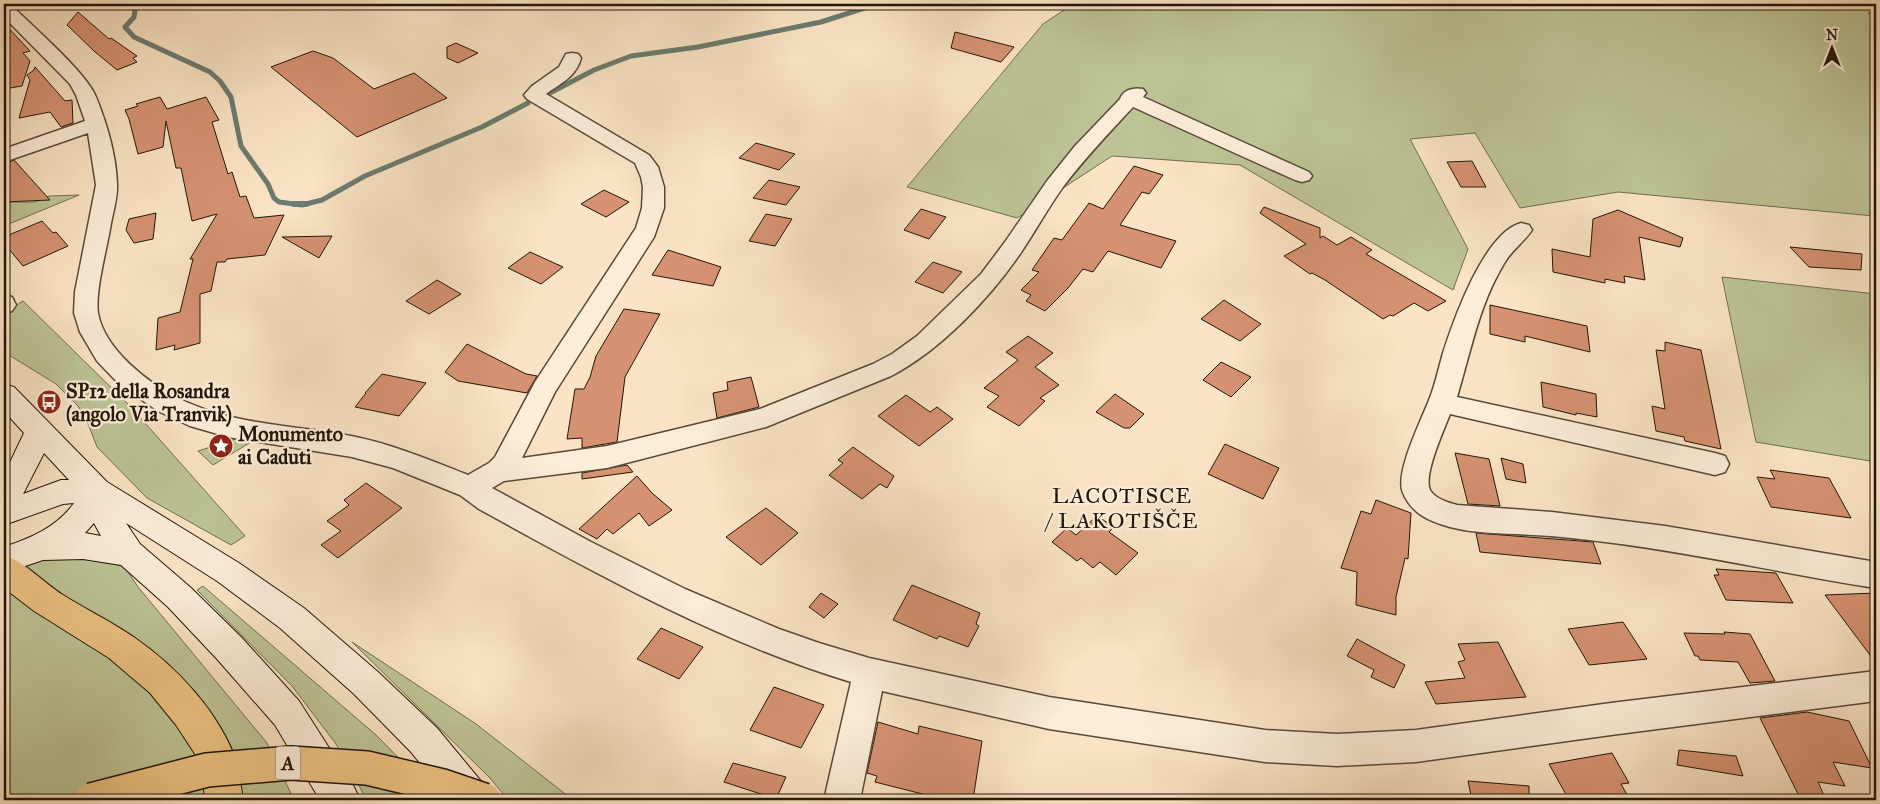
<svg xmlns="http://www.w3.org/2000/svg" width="1880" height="804" viewBox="0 0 1880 804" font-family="'IM FELL Great Primer',serif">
<rect width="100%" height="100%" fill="#fae4c5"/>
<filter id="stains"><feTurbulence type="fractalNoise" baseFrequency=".004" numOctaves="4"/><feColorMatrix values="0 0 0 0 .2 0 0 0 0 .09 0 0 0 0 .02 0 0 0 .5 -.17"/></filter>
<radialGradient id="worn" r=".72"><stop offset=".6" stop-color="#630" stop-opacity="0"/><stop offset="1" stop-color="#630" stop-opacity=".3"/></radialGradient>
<g fill="#bdc496" stroke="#706d50">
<path d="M1073,4H1876V7L1868,13L1876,15V219L1874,216L1618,192L1520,208L1475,133L1410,139L1468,249L1453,290L1240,165L1112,156L1017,218L907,187L1043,24Z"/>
<path d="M79,195L4,226V202H35L49,196Z"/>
<path d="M1722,277L1876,294V462L1756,442Z"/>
<path d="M23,301L130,406L245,536L231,545L147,498L97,447L89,426L78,406L56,384L4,352C4,330 1,313 23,301Z"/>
<path d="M245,436L256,439L213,465L198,451Z"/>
<path d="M48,557L78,558L124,566L138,587L267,743L294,800H4V569L22,562Z"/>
<path d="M203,586L376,735L440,800H367L336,744L292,686L197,590Z"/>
<path d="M352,642L476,724L573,800H508L490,778Z"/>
</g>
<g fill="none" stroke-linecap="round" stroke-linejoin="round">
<g stroke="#6c7b6f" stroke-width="5">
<path d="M136,4L134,17L125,27L134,37L210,72L220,81L231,97L241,146L268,184L274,198L279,202L302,205L322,200L365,176L482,127L528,103"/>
<path d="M548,94L594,70L631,56L698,47L821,22L877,4"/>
</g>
<path stroke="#6c7b6f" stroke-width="6" d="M294,204H306"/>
</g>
<g fill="#d69272" stroke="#221609">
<path d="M78,12L109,39L111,38L137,56L133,58L137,62L117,70L94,51L67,25Z"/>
<path d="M4,23L30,51L23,53L30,61L22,86L4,89Z"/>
<path d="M955,32L1014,47L1001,62L951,48Z"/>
<path d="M456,43L478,53L458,63L447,58V47Z"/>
<path d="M313,51L333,58L374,89L414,73L447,98L357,137L271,67Z"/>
<path d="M35,67L65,101L72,100L73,123L61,127L50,112L19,118L30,80L27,75L34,70Z"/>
<path d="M160,97L167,109L206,97L219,120L212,122L228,174L232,172L240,197L246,196L254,218L284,215L265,255L227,259L225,262H217L211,291L200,294V343L174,350L175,345L156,350L158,318L180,312L193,259H190L217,214L192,221L181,168H176L166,121L163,147L138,154L129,119L125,110L138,106L136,104Z"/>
<path d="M756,143L795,154L779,170L739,158Z"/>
<path d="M14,160L50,200L4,202V164Z"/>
<path d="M1472,161L1486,187H1461L1447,162Z"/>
<path d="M1134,166L1163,175L1149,194L1142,192L1120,225L1176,241L1161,268L1108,251L1093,272L1083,269L1068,288L1045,311L1026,301L1031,295L1021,290L1039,272L1032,270L1054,238L1062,240L1089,203L1103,209Z"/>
<path d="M769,180L800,187L786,205L753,198Z"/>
<path d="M604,190L629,202L606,217L581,204Z"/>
<path d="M1264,207L1320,228V238L1323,236L1337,245L1351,237L1372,250L1366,254L1446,301L1428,311L1414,303L1393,316L1390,315L1383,319L1325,280L1312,273L1310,274L1284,256L1306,244L1260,213Z"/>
<path d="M921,209L946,217L929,239L904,230Z"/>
<path d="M1618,210L1683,238L1680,247L1639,237L1645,280L1624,276L1625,283L1605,279V283L1553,272L1552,249L1590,257L1593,219Z"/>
<path d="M156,213L153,239L134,243L126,230L129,219Z"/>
<path d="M766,214L792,219L775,246L749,241Z"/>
<path d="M42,221L53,233L56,232L68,246L23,266L4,243V237Z"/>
<path d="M332,236L319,258L282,237Z"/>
<path d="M1790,247L1862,254L1861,270L1809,267Z"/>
<path d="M668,250L721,267L713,286L652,275Z"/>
<path d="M530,252L563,267L541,284L508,268Z"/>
<path d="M933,262L962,272L943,293L915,282Z"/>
<path d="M437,280L461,294L429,314L406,301Z"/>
<path d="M1224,300L1261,324L1240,341L1201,319Z"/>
<path d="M1490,305L1587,326L1590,352L1525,336V342L1490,334Z"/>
<path d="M624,309L660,314L625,377L617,442L582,448V438L567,439L575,389H584L590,377L596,356Z"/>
<path d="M1028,336L1053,353L1035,367L1059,385L1040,398L1045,401L1019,426L987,407L999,396L984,388L1018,360L1006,352Z"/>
<path d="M1665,342L1701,350L1721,449L1685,441L1684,437L1656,431L1652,406L1665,409L1656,350L1665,351Z"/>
<path d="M467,344L526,374L537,376L527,393L458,381L445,372Z"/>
<path d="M1221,362L1251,377L1231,397L1203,380Z"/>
<path d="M382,374L426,383L399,416L355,407L366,393H365Z"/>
<path d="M751,377L759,407L717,418L713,393L728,390L727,382Z"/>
<path d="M1541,382L1596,394L1597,417L1576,413V415L1543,407Z"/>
<path d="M1115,394L1144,414L1130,428H1124L1096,412Z"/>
<path d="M906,395L930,412L937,407L953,419L919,446L878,416Z"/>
<path d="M1225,444L1279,468L1263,499L1208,474Z"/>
<path d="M853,447L894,476L887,488L880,484L862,499L829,475L843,463L838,460Z"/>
<path d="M1455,453L1489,459L1500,506L1468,504Z"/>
<path d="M1501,458L1523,464L1526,483L1506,479Z"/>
<path d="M627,465L633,472L582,479V473Z"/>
<path d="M1770,470L1829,478L1851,518L1771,507L1757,477L1775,479Z"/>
<path d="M637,476L652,493L672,510L649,526L639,513L613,534L607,529L597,539L579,529Z"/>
<path d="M366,483L402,508L338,558L321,545L341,531L327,521L349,505L344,500Z"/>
<path d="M1376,500L1411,513L1408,559L1405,558L1396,597V615L1356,605L1357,572L1341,568L1361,511L1371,514Z"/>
<path d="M766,508L798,533L761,565L726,537Z"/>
<path d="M1097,516L1114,527L1109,532L1138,553L1116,575L1100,562L1093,568L1081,558L1077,561L1052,542L1067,528L1076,535Z"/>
<path d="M1476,533L1593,542L1601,564L1480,552Z"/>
<path d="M1716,569L1776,573L1793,603L1726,600L1714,575H1719Z"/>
<path d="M912,585L980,613L976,624L979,626L968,647L939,636L937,639L893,620Z"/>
<path d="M821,593L838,604L824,618L809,607Z"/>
<path d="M1876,593V663L1825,595Z"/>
<path d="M1623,622L1647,659L1589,665L1568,629Z"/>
<path d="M661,628L703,647L679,679L637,659Z"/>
<path d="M1724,632L1750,634L1775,681L1750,683L1738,662L1700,660L1698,656H1695L1684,633L1725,634Z"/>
<path d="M1357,639L1405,665L1394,688L1371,677L1374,670L1347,656Z"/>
<path d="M1498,642L1526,697L1436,704L1425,682L1465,678L1458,662L1465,660L1458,644Z"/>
<path d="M774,687L824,705L801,748L750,730Z"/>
<path d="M1807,712L1849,721L1872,768L1833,762L1845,786L1818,782L1826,800H1801L1760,718Z"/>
<path d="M878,722L918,734L919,726L982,741L973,800H946L875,782L877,776L867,773Z"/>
<path d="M1679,750L1736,756L1743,776L1677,765Z"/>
<path d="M1612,753L1629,783L1621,784L1630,800H1569L1549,764Z"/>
<path d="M733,763L786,777L776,799L724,782Z"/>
<path d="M1468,781L1529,786V800H1472Z"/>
</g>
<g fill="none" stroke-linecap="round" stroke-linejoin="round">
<defs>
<g id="street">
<path d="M4,4H10C32,26 86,72 96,97C107,124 116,155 117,184C118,198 112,215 110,229C106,252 95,292 98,313C104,349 148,383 178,398C231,425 293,425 351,436C392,444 430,460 468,475L489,463L495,457L535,382L636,228L642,208L643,187L641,177L635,163L527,99L524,95L532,86L559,67L566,54L572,53L578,54L581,58C576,77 561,83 546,94L649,155L658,167L664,187V208L654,237L555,392L522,458L607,446L760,409L873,364L892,354L917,336L981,274L1005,242L1047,181L1075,146L1120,99C1123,90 1133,87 1143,89L1146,93L1143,97L1309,172L1312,176L1309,180L1302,182L1295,180L1133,107C1109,133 1084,159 1063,187C1048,208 1036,230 1022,251C990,298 941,350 891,376L766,427L607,468L504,481L492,488L591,542L685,589L779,629L819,643L869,658L1049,697L1265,730L1337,734L1416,730L1611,703L1876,671V701L1611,735L1416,762L1337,766L1265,762L1049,729L882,691L860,800H824L851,682C719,642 599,575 479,509L460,495L393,468L352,457L228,437L190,426L158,411L120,385L97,361L80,332L74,313L75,292L96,185L88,133L4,162V149L85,121L76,95L70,84L4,17Z"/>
<path d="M1521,223L1529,225L1532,230C1524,242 1512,250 1505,262C1479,304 1471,351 1457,397L1715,453L1725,456L1729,464L1725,472L1715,475L1450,414C1444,430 1423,475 1430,490C1434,498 1449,503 1457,505L1552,512L1665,526L1876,562V588C1785,574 1696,553 1605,542C1581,539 1557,536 1533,535C1506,533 1476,534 1450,527C1429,521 1412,514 1403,493C1394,473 1423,417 1431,395C1436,381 1439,367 1443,353C1454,319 1484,233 1521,223Z"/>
<path d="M4,295L12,297L16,305L12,311L4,313Z"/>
</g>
<path id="secondary" d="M4,384L14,387L107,482L239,563L304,608L378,672L437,728L485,786L490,800H450L411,752L354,694L280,628L217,581L126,523L140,544L190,587L241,637L299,701L354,787L360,800H320L275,725L217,659L168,607L121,565L83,559L43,560L4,573V547C31,538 57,527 74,503L63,504L4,525V475L24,433L4,411ZM44,453L69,480H61L23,494ZM94,523L101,536L85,533Z"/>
<path id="highway" d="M4,555C25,562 44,583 63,595C87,610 112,622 135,638C177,667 220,713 237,763C240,775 241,788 243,800H205L202,769L197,757L176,725L150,693L109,658L34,611L4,588Z"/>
</defs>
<use href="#street" stroke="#584a38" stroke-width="3"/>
<use href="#secondary" stroke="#221609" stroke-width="2"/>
<use href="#highway" stroke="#221609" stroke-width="2"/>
<use href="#street" fill="#fcedd9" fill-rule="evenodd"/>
<use href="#secondary" fill="#fcedd9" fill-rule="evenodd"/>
<use href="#highway" fill="#edc282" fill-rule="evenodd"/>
<defs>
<path id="highway-bridge" d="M91,800L207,770L291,763L367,768L443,786L484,800"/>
</defs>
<use href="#highway-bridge" stroke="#221609" stroke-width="36" stroke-linecap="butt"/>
<use href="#highway-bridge" stroke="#edc282" stroke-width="33"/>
</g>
<defs>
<symbol id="bus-disc" viewBox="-11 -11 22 22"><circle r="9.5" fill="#8f2418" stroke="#fcedd9"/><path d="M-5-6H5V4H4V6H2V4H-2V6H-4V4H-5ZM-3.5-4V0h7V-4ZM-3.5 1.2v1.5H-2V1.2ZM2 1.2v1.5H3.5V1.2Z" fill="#fff"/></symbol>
<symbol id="sight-disc" viewBox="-11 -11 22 22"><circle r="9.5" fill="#8f2418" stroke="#fcedd9"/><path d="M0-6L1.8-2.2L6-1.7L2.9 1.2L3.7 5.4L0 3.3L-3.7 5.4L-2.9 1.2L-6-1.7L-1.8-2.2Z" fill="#fff"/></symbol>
</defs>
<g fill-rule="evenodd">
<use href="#bus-disc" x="35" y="388" width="28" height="28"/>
<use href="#sight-disc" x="207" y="432" width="28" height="28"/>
</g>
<g text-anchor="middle" stroke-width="4.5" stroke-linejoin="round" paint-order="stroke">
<rect fill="#fcedd9" stroke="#635647" stroke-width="1" x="275.5" y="746.5" width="25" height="33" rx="4"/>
<g font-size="19" font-weight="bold" fill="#221609">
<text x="288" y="770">A</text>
</g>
<g font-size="20" font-weight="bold" fill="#221609" stroke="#fcedd9" text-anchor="start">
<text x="66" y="398">SP12 della Rosandra<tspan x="66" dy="23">(angolo Via Tranvik)</tspan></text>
<text x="238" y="441">Monumento<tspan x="238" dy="23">ai Caduti</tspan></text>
</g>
<g font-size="22" letter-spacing="1" fill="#221609" stroke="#fcedd9">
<text x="1122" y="503">LACOTISCE<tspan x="1122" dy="25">/ LAKOTIŠČE</tspan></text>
</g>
</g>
<rect width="1880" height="804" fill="none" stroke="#fae4c5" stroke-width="20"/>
<rect x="5" y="5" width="1870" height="794" fill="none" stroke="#221609" stroke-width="2.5"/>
<rect x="10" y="10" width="1860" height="784" fill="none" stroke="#221609"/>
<g transform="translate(1832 48)" stroke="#fcedd9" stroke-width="4" paint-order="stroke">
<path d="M0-4L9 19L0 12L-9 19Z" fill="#221609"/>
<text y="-8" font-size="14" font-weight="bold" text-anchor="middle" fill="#221609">N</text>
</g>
<rect width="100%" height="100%" filter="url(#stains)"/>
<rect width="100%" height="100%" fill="url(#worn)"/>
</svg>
